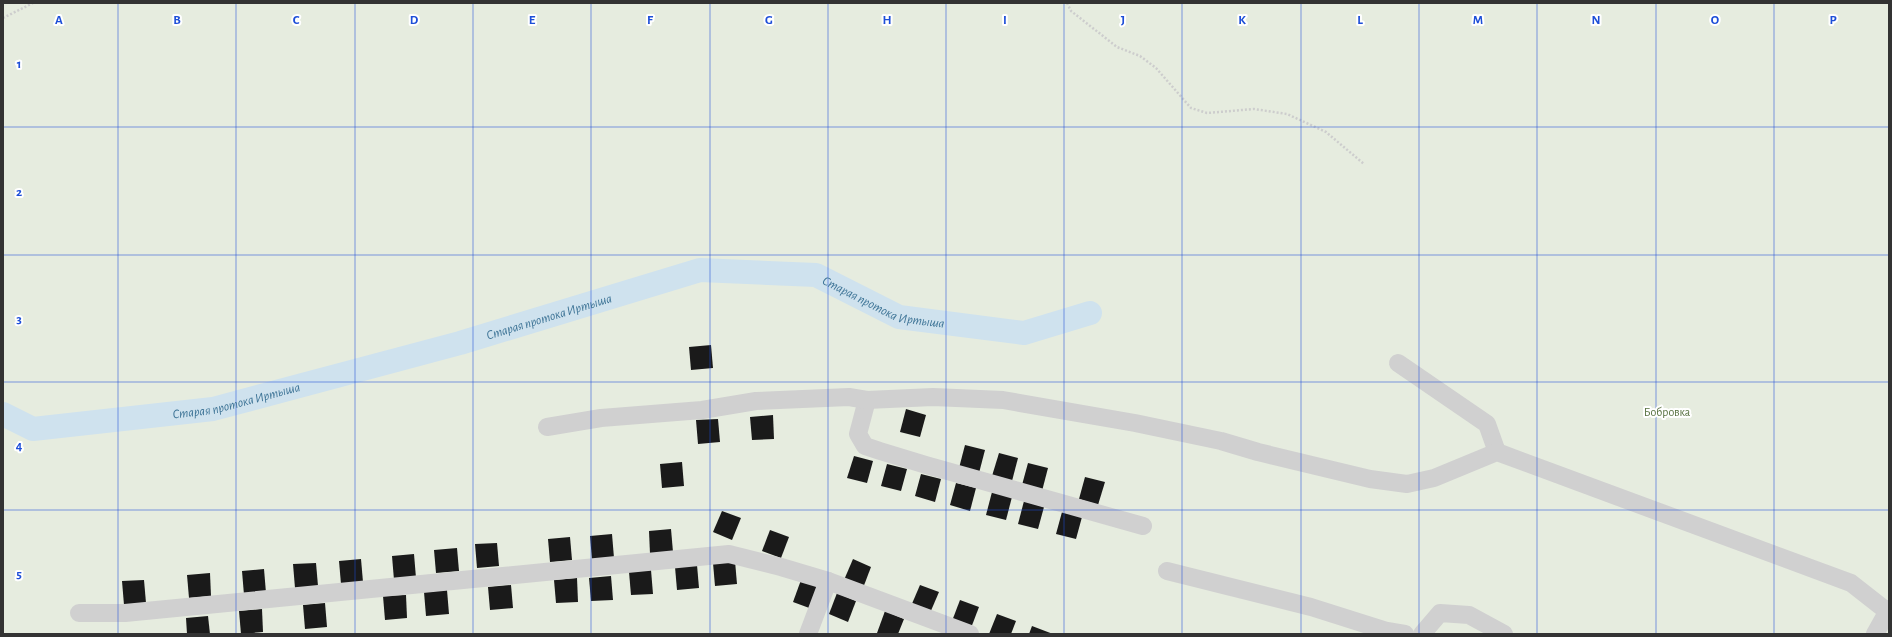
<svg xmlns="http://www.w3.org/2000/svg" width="1892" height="637" viewBox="0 0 1892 637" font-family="'Alegreya Sans',sans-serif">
<rect width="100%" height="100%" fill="#fff"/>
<rect fill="#e6ecdf" x="3" y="3" width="1886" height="631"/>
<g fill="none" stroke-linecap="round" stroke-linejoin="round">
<path stroke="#cfe2ee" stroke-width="24" id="s1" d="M3,414L33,429L213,409L460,343L700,270L816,275L899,317L1024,333L1090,313"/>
</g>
<g fill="#1a1a1a">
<path d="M711,345L713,368L691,370L689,347Z"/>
<path d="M906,409L926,415L920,437L900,432Z"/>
<path d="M773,415L774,439L752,440L750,417Z"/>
<path d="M718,419L720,442L698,444L696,420Z"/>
<path d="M965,445L985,450L979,473L959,468Z"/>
<path d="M999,453L1018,458L1012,481L992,476Z"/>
<path d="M854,456L873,461L867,483L847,478Z"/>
<path d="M682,462L684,486L662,488L660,464Z"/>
<path d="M1028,463L1048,468L1042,491L1022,485Z"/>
<path d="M887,464L907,469L901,491L881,486Z"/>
<path d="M921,474L941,479L935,502L915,496Z"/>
<path d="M1085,477L1105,482L1098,505L1079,499Z"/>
<path d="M956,483L976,488L970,511L950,505Z"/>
<path d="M992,492L1012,497L1006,520L986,515Z"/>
<path d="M1024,501L1044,507L1038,529L1018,524Z"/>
<path d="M722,511L741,518L732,540L713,532Z"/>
<path d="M1062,512L1082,517L1076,539L1056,534Z"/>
<path d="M671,529L673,552L650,554L649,531Z"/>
<path d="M770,530L789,537L781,558L762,551Z"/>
<path d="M612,534L614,558L592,560L590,536Z"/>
<path d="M570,537L572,560L550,562L548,539Z"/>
<path d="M497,543L499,566L477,568L475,544Z"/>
<path d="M457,548L459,571L436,573L434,550Z"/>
<path d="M414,554L416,578L394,580L392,556Z"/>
<path d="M361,559L363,582L341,584L339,561Z"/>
<path d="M853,559L871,567L863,588L844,580Z"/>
<path d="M735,561L737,584L715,586L713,563Z"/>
<path d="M316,563L318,586L295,588L293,564Z"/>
<path d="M697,565L699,588L677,590L675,567Z"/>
<path d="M264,569L266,593L244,595L242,571Z"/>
<path d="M651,570L653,594L631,595L629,572Z"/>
<path d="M210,573L211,596L189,598L187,575Z"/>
<path d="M611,576L613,600L591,601L589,578Z"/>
<path d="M577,578L578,602L556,603L554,580Z"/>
<path d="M144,580L146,603L124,605L122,581Z"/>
<path d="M801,580L820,588L812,609L793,602Z"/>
<path d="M511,585L513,608L490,610L488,587Z"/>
<path d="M920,585L939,592L930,613L911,606Z"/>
<path d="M447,590L449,614L426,616L424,592Z"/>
<path d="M837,593L856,601L848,622L829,614Z"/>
<path d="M406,595L407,618L385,620L383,596Z"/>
<path d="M960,600L979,607L971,628L952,621Z"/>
<path d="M325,603L327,627L305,629L303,605Z"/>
<path d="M262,609L263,632L241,634L239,611Z"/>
<path d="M885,611L904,619L898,634L877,633Z"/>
<path d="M997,614L1016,621L1011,634H989Z"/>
<path d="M208,616L210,634H187L186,618Z"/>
<path d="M1032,626L1053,634H1029Z"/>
</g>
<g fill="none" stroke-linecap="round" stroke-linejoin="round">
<g stroke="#cdcdcd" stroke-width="2.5" stroke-dasharray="2 2" stroke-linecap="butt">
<path d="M1067,3L1071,11L1117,47L1140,56L1156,68L1191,108L1207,113L1254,109L1287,114L1326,132L1364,164"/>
<path d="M3,18L33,3"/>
</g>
<g stroke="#d0d0d0" stroke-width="18">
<path d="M1398,363L1487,424L1497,452"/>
<path d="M867,400L858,434L865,446L880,451L926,465L1143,526"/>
<path d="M547,427L601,418L702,410L756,401L849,397L867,400L933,397L1003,400L1135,423L1221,441L1258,452L1370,479L1407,484L1434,478L1497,452L1851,583L1888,612"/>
<path d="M1167,571L1311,607L1387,631L1405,634"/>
<path d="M79,613H125L729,554L781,567L828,581L970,634"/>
<path d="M808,634L828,581"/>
<path d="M1422,634L1440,613L1469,615L1504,634"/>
<path d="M1875,634L1889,609"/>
</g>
</g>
<path fill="none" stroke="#1d4ed8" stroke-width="1" stroke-opacity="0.55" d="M118,3V634M236,3V634M355,3V634M473,3V634M591,3V634M710,3V634M828,3V634M946,3V634M1064,3V634M1182,3V634M1301,3V634M1419,3V634M1537,3V634M1656,3V634M1774,3V634M3,127H1889M3,255H1889M3,382H1889M3,510H1889"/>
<g text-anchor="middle" stroke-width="4" stroke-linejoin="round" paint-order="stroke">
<g font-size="12" fill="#56703f" stroke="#fff">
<text x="1667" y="416">Бобровка</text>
</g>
<g font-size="13" font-style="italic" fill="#3f7597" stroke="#fff">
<text dy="5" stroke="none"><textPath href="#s1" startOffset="911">Старая протока Иртыша</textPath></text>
<text dy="5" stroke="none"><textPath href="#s1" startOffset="563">Старая протока Иртыша</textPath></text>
<text dy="5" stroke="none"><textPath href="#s1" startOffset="239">Старая протока Иртыша</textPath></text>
</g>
</g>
<g font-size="13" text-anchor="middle" font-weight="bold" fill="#1d4ed8" stroke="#fff" stroke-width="4" stroke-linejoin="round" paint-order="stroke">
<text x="59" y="24">A</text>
<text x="177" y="24">B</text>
<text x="296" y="24">C</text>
<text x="414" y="24">D</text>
<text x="532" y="24">E</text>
<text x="650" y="24">F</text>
<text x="769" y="24">G</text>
<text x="887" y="24">H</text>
<text x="1005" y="24">I</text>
<text x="1123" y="24">J</text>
<text x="1242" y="24">K</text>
<text x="1360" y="24">L</text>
<text x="1478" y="24">M</text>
<text x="1596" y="24">N</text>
<text x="1715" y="24">O</text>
<text x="1833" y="24">P</text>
<text x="19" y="68">1</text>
<text x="19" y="196">2</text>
<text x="19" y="323">3</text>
<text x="19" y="450">4</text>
<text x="19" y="578">5</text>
</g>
<rect width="1892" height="637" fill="none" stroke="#333333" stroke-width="8"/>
</svg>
